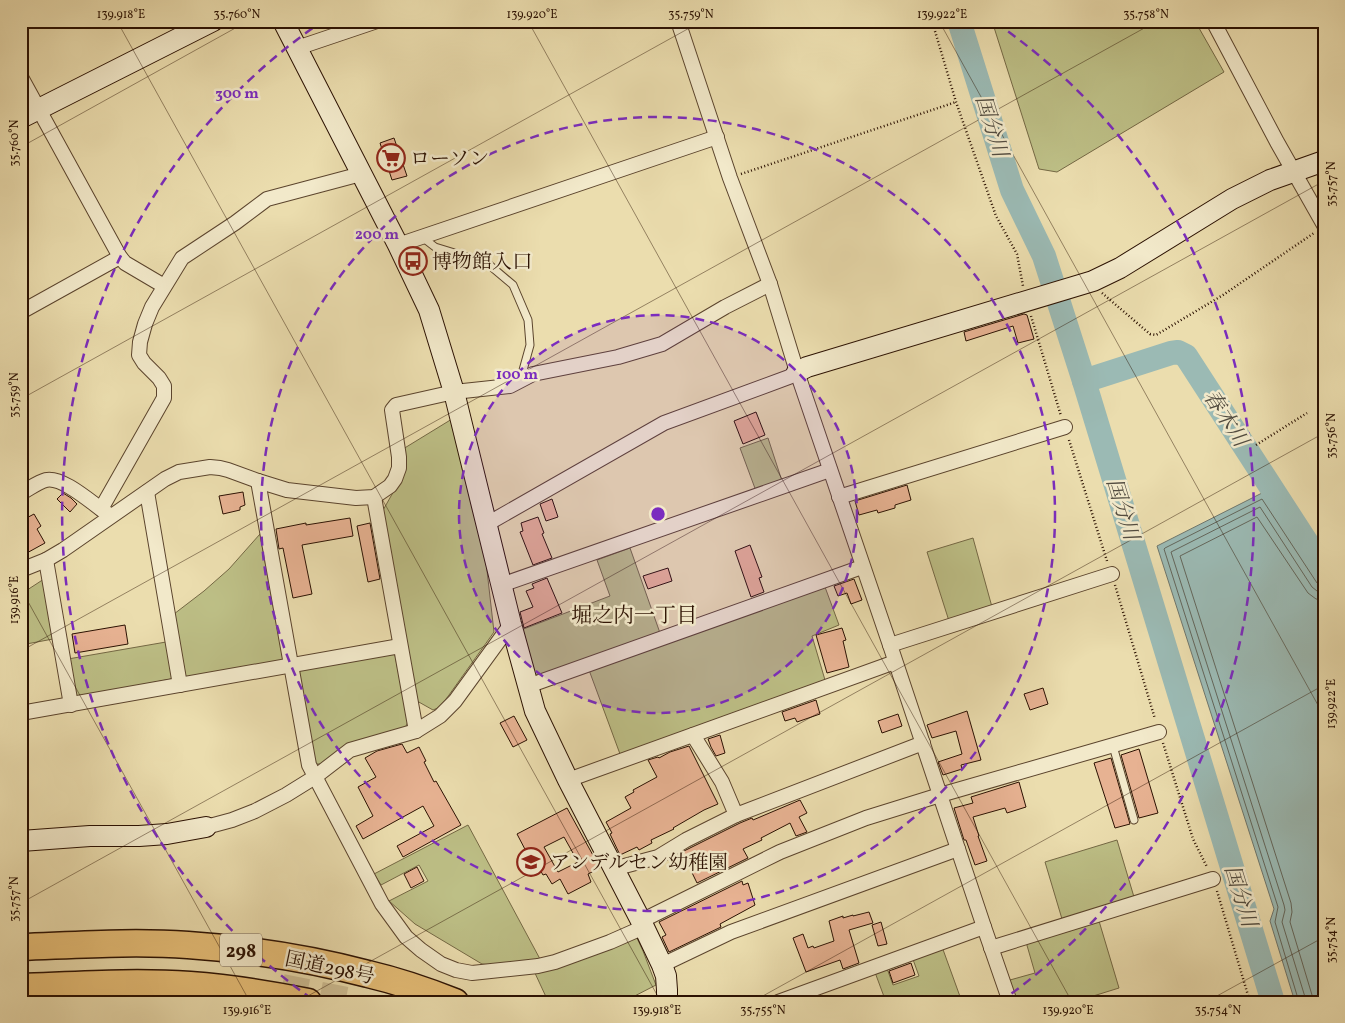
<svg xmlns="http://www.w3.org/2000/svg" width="1345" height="1023" viewBox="0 0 1345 1023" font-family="Vollkorn,'Noto Serif JP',serif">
<rect width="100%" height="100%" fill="#ebddae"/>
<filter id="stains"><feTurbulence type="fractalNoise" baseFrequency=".004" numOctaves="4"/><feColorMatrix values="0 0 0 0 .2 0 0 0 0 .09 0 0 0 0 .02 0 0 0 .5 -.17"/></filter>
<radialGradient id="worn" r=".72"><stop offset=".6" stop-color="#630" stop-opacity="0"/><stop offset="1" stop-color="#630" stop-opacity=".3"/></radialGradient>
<g fill="#bdbf86" stroke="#746844">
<path d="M992,21H1195L1224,72L1057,172L1039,169Z"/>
<path d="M452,419L485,553L494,632L449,695L440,707L433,710L417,701L382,512L404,473L403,449Z"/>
<path d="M768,438L782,481L756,491L740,448Z"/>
<path d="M260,534L283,659L280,663L186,678L174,614L204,591L229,569Z"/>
<path d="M973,538L992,607L949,621L927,552Z"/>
<path d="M630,548L660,633L540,677L533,675L521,630L610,596L597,560Z"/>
<path d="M44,579L53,639L21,645V594Z"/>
<path d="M825,587L839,625L812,636L825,680L620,754L589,670Z"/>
<path d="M166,642L173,675L171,679L79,697L76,695L68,659Z"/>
<path d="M390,653L395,655L408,722L405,728L350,744L320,764H316L313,760L297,672L301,669Z"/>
<path d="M468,825L540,959L492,965L482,964L415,924L389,901L428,881L419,865L381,885L374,874Z"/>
<path d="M1117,840L1134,897L1062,919L1045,862Z"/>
<path d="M1099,921L1119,988L1074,1002H1016L1010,980L1035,973L1026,942Z"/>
<path d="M636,936L643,951L656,985L623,1002H555L547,999L534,971Z"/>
<path d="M941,944L962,1002H919L917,996L903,1002H886L873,967L885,963L893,985L919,976L911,954Z"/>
</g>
<path fill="#9bbab4" stroke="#6e766d" d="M1264,492L1324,584V1002H1295L1270,921L1274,909L1157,546Z"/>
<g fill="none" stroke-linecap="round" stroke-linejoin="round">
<g stroke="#63665b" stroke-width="1">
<path d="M1299,1002L1275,922L1278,907L1164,549L1165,548L1262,499L1317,583L1320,586H1324"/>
<path d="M1306,1002L1305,997L1282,922L1285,910L1284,905L1171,552L1260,507L1312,587L1317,591L1324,592"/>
<path d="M1313,1002L1312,995L1290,922L1292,912L1291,903L1180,556L1257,517L1308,593L1316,599L1324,600"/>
</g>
<g stroke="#9bbab4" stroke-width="24">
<path d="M959,21L1012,190L1044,256L1084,381L1273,1002"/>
<path d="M1084,381L1171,353L1178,352L1186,356L1324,569"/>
</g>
</g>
<g fill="#e7b292" stroke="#2b1102" fill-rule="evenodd">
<path d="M394,138L407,176L392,180L380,143Z"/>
<path d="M1024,314L1027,315L1034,339L1018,343L1013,326L966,341L964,332Z"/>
<path d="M756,412L765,435L743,444L734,421Z"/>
<path d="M907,485L911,500L895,505V508L878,513L877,510L859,515L855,501Z"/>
<path d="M243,492L245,505L240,507V510L223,514L219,496Z"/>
<path d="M63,493L71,498L77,504L70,512L57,499Z"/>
<path d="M552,499L558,517L546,521L540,504Z"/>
<path d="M34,514L41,526L37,529L45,543L25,554L27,558L21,560V521Z"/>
<path d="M538,517L544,533L542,534L552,558L533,565L520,532L523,531L521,523Z"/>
<path d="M350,518L353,536L302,545L312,594L293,598L283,548L279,549L276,529L306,523V525Z"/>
<path d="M370,523L380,579L368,582L357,526Z"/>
<path d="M750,545L762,577L759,578L764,592L751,597L735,551Z"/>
<path d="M668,568L672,581L648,589L643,576Z"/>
<path d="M547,578L562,613L524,628L520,612L533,607L526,591L534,588L532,584Z"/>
<path d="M854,579L862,600L851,604L847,593L838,596L834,586Z"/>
<path d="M125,625L128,644L75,653L72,634Z"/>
<path d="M842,628L846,640L843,641L849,667L827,673L816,635Z"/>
<path d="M1043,688L1048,704L1030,710L1024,694Z"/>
<path d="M816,700L820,714L797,722L795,718L785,721L782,712Z"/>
<path d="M967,711L981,760L961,765L962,769L943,775L938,762L962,754L956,731L932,738L927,725Z"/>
<path d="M898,714L902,726L882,733L878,721Z"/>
<path d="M514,716L527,740L513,747L500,723Z"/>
<path d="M720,735L725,753L716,756L711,747L708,739Z"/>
<path d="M402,744L407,753L419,747L426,761L424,762L434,782L436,781L461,825L403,857L397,846L434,826L423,806L363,839L356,826L373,816L358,787L376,777L365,758L377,751Z"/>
<path d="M689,746L718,804L704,810L673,828L674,829L651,840L652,843L639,850L637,847L620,855L610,834L612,833L606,822L631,808L625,797L634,792L633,790L657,777L648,760L658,757L659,758L670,752Z"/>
<path d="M1139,749L1158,813L1139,818L1121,755Z"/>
<path d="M1111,758L1130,824L1115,828L1094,763Z"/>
<path d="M1019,782L1026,807L1007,813L1005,808L973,817L979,836H978L987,861L975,865L966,840H964L954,808L973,803L971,797Z"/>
<path d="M800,800L807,813L799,817L807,832L796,836L790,823L761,838L762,840L743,849L748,858L697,883L682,852L740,823L752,818L753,820Z"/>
<path d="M567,808L600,868L588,874L591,882L568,894L560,879L552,884L546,874L543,875L531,854L528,855L517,834ZM564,837L578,862L558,872L544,847Z"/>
<path d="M417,867L424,881L411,888L404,874Z"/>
<path d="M742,881L743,885L748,883L755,905L720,924L721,927L669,952L662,937L666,935L659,922Z"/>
<path d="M869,912L873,923L849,930L859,963L843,969L840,960L806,972L793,938L803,934L808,948L813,946L814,948L834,941L829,921L843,916V918L853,915V916Z"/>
<path d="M881,922L887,944L878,946L872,925Z"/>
<path d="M911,963L915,975L893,983L889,971Z"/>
</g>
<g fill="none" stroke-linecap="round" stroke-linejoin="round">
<path stroke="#cebe94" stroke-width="26" stroke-dasharray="26 13" stroke-linecap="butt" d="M282,987L357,1002"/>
<defs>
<g id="lane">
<path d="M422,237L435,247L487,263L513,285L528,320L530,345L520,381"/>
<path d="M1113,746L1134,820"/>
</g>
<g id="street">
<path d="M678,21L730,178L770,284L797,372L890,645L984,927L1010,1002"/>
<path d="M1213,21L1277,142L1324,225"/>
<path d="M297,48L377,21"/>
<path d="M21,77L120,257L125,263L164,286"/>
<path d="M398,245L717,137"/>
<path d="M21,312L120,257"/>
<path d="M258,481L309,765L382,904L406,937L421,950L441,964L456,970L472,973L538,966L555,962L610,942L644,927"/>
<path d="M147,492L180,685"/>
<path d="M21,493C29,489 38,482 46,480C63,476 94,505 108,514"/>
<path d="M374,497L416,731"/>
<path d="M839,497L1065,427"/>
<path d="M101,509L164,398V386L159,378L144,363L139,355L140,342L145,324L152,307L182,258L235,223L267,199L361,174"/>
<path d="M487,524L664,423L789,377L797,372"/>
<path d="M46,560L71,705"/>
<path d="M21,570L46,560L63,550L165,479L179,472L210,467L220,468L228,470L258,481L287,490L356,498L374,497L390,486L395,479L399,468V457L392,410L396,405L454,392L510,386L533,374L618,357L662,344L725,307L770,284"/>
<path d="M501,585L830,470"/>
<path d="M890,645L1112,574"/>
<path d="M528,686L862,567"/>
<path d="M21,713L400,646"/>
<path d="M693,735L722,782L736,815"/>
<path d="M568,780L895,662"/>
<path d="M206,827L232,820L255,811L286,795L315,777L350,750L416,731L440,716L455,701L511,624"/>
<path d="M613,869L658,857L686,840L736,815L923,743"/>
<path d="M641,921L780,852L866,818L940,795L1159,732"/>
<path d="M991,948L1213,879"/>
<path d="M662,965L731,932L958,849"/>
<path d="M778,1002L984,927"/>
</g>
<g id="secondary">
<path d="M283,21L398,245L429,310L454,392L511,624L535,711L568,780L641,921L662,965L666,976L667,990V1002"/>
<path d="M21,118L213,21"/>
<path d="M797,372L807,367L1093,281L1120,268L1232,199L1270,180L1324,161"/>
<path d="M21,841L90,836H139L167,834L206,827"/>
</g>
<g id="highway">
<path d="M21,947C77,945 133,941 188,945C247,949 312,959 368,974C398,981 427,991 455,1002"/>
<path d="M21,987C77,985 134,981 190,985C230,988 269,994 308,1002"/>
</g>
</defs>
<use href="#lane" stroke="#5b442d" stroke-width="9"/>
<use href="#street" stroke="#5b442d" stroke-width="16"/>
<use href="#secondary" stroke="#2b1102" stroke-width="22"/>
<use href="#highway" stroke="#2b1102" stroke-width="29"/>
<g stroke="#2b1102" stroke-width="2.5" stroke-dasharray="1 2.5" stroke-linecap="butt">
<path d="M932,21L956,102L996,216L1017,254L1023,286"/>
<path d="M741,174L956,102"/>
<path d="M1102,293L1150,334L1156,335L1223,295L1314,233"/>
<path d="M1031,316L1061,416"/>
<path d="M1069,440L1107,561"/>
<path d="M1256,445L1307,413"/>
<path d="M1115,585L1155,719"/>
<path d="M1163,743L1193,839L1207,867"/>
<path d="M1217,891L1250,1002"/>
</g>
<use href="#lane" stroke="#f2e9ca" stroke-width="7"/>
<use href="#street" stroke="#f2e9ca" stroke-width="14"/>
<use href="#secondary" stroke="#f2e9ca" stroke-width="20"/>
<use href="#highway" stroke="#e6be77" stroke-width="26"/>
</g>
<path fill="none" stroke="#2b1102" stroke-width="1" stroke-opacity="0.45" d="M117,21L661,1002M528,21L1072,1002M939,21L1324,716M21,147L248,21M21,399L702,21M21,589L250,1002M21,651L1157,21M21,903L1324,181M297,1002L1324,433M752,1002L1324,685M1206,1002L1324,937"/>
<circle cx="658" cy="514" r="199" fill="#7b2cbf" fill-opacity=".12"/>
<g fill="none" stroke="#7b2cbf" stroke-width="2.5" stroke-dasharray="9 6">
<circle cx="658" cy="514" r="199"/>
<circle cx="658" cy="514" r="397"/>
<path d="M312 999A596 596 0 0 1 320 23M996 23A596 596 0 0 1 1004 999"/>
</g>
<defs>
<symbol id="supermarket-ring" viewBox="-11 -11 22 22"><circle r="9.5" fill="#f2e9ca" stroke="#8f2418" stroke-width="1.5"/><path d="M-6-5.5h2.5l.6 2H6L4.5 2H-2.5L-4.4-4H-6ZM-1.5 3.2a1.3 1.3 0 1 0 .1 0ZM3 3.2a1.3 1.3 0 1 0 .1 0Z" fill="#8f2418"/></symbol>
<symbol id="bus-ring" viewBox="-11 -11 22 22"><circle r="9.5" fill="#f2e9ca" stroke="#8f2418" stroke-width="1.5"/><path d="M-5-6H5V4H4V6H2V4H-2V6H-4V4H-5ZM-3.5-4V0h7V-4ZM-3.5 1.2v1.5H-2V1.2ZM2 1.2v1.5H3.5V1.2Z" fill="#8f2418"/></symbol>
<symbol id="school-ring" viewBox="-11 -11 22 22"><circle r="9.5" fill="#f2e9ca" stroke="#8f2418" stroke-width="1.5"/><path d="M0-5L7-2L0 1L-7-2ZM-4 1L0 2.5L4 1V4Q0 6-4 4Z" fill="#8f2418"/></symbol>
</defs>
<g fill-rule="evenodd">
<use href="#supermarket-ring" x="375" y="142" width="32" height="32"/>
<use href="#bus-ring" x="397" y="245" width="32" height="32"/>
<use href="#school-ring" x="515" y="846" width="32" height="32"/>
</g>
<g text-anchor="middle" stroke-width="5" stroke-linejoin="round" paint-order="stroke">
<rect fill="#f2e9ca" stroke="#67523e" stroke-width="1" x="220" y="933.5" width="42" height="33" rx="4"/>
<g font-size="19" font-weight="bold" fill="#2b1102">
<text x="241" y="957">298</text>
</g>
<g font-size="20" fill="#2b1102" stroke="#f2e9ca" text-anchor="start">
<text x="410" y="165">ローソン</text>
<text x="432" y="268">博物館入口</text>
<text x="550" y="869">アンデルセン幼稚園</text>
</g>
<g font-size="20" fill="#2b1102" stroke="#f2e9ca">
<text transform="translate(330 967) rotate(12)" y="7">国道298号</text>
</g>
<g font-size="21" font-style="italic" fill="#524c40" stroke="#f2e9ca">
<text transform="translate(992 126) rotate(73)" y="7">国分川</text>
<text transform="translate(1226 418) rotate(57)" y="7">春木川</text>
<text transform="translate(1123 509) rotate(73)" y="7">国分川</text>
<text transform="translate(1241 896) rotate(73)" y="7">国分川</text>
</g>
<g font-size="21" fill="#2b1102" stroke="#f2e9ca">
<text x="634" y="622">堀之内一丁目</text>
</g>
</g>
<circle cx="658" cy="514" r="8" fill="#7b2cbf" stroke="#f2e9ca" stroke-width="2.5"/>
<g font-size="15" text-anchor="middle" font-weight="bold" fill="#7b2cbf" stroke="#f2e9ca" stroke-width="5" stroke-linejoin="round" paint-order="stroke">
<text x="237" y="98">300 m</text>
<text x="377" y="239">200 m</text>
<text x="517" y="379">100 m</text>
</g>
<rect width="1345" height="1023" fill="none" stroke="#ebddae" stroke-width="55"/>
<rect x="28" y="28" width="1290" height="968" fill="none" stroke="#2b1102" stroke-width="2"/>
<g font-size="12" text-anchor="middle" fill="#2b1102">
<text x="121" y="18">139.918°E</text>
<text x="237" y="18">35.760°N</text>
<text x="532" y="18">139.920°E</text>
<text x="691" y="18">35.759°N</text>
<text x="942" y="18">139.922°E</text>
<text x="1146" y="18">35.758°N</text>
<text transform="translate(14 143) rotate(-90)" y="4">35.760°N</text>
<text transform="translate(1331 184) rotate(-90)" y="4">35.757°N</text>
<text transform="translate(14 395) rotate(-90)" y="4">35.759°N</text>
<text transform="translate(1331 436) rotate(-90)" y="4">35.756°N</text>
<text transform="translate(14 600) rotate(-90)" y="4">139.916°E</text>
<text transform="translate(1331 704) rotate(-90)" y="4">139.922°E</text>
<text transform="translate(14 899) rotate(-90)" y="4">35.757°N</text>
<text transform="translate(1331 940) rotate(-90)" y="4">35.754°N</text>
<text x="247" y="1014">139.916°E</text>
<text x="657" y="1014">139.918°E</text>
<text x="763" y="1014">35.755°N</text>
<text x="1068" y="1014">139.920°E</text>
<text x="1218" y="1014">35.754°N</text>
</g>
<rect width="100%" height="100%" filter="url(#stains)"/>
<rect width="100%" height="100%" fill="url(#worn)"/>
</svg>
